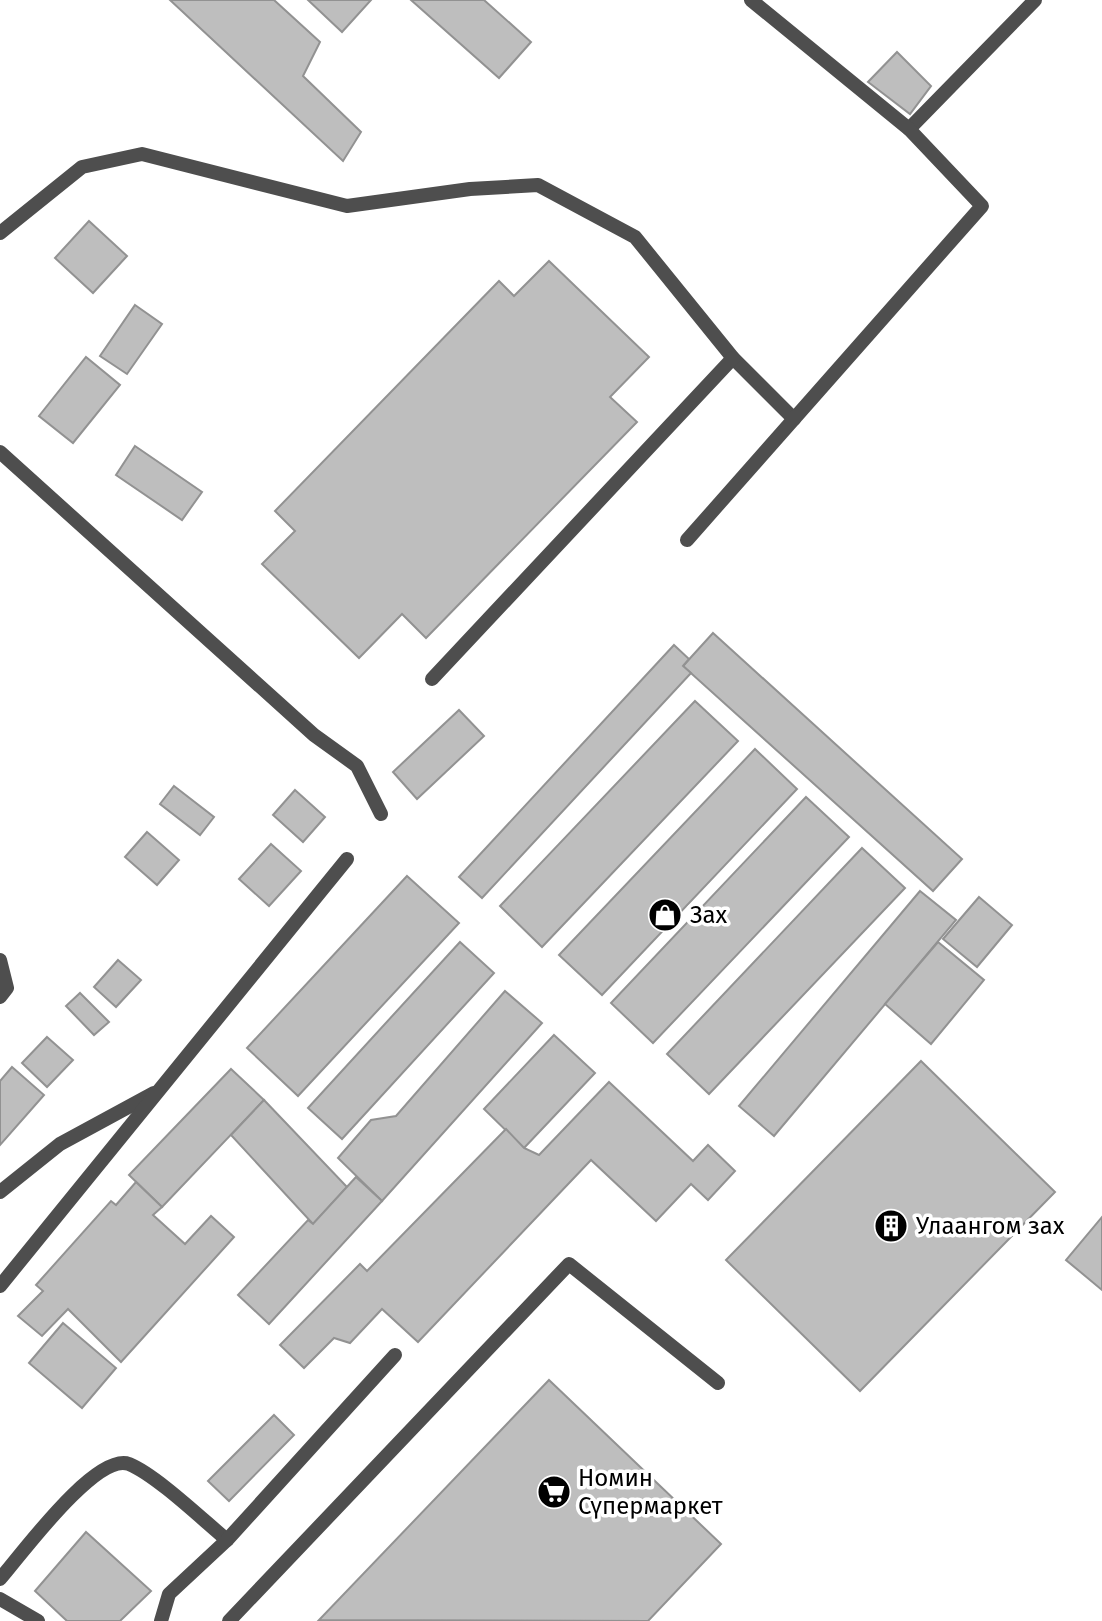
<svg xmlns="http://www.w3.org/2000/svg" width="1102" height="1621" viewBox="0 0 1102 1621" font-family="'Fira Sans',sans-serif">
<rect width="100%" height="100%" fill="#fff"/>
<g fill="#bebebe" stroke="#929292" stroke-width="2">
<path d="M170,0H274L320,42L303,76L361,132L343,161Z"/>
<path d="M308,0H371L342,32Z"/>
<path d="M411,0H484L531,42L499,78Z"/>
<path d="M897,52L931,86L910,114L868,82Z"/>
<path d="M89,221L127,256L93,293L55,258Z"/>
<path d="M549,261L649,357L610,397L637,422L426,638L402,614L359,658L262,564L295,531L275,511L499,281L514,296Z"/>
<path d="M135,305L162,324L127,374L100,356Z"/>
<path d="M86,357L120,385L73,443L39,416Z"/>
<path d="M135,446L202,492L182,520L116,475Z"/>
<path d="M713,633L962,859L933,891L683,666Z"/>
<path d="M674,645L689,659L683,666L691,673L482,898L459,877Z"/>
<path d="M695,701L738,741L542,947L500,906Z"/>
<path d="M459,710L484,736L417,799L393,772Z"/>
<path d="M755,749L797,789L602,995L559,955Z"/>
<path d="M174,786L214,817L200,835L160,804Z"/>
<path d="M295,790L325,817L303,842L273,815Z"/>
<path d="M806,797L849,837L653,1043L611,1003Z"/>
<path d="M147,832L179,860L157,885L125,857Z"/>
<path d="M271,844L301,871L269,906L239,879Z"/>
<path d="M862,848L905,888L709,1094L667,1054Z"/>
<path d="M407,876L459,923L298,1096L247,1048Z"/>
<path d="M920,891L956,920L774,1136L739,1106Z"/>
<path d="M979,897L1012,925L977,967L943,939Z"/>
<path d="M460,942L494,973L342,1139L308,1108Z"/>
<path d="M938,942L984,980L931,1044L885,1004Z"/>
<path d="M118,960L141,980L116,1007L94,987Z"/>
<path d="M505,991L542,1023L382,1201L338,1158L371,1120L396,1116Z"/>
<path d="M80,993L109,1022L94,1035L66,1006Z"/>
<path d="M554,1035L595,1073L524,1148L484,1109Z"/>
<path d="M47,1037L73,1060L47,1087L22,1063Z"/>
<path d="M921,1061L1055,1192L860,1391L726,1260Z"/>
<path d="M12,1067L44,1095L0,1145V1081Z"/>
<path d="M231,1069L264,1100L162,1207L129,1175Z"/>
<path d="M609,1082L693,1161L708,1145L735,1171L708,1200L691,1184L656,1221L591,1160L418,1342L382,1309L350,1343L334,1338L304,1368L280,1345L360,1264L367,1271L506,1129L524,1148L539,1155Z"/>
<path d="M264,1100L347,1187L313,1224L231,1135Z"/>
<path d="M356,1177L382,1201L269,1324L238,1295L308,1220L313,1224Z"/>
<path d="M136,1182L162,1207L153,1215L185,1244L211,1216L234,1237L121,1362L68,1309L42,1336L18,1316L43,1291L36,1285L111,1201L116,1205Z"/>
<path d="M1102,1217V1290L1066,1260Z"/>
<path d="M63,1323L116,1368L82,1408L29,1363Z"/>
<path d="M549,1380L721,1544L648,1621L319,1620Z"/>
<path d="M274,1415L294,1435L229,1501L208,1481Z"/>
<path d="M86,1532L151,1591L120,1621H67L35,1591Z"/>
</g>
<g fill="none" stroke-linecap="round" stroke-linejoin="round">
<g stroke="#4e4e4e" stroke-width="14">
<path d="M0,233L82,167L142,154L347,206L470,189L538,185L635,237L733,358L794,419"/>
<path d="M0,452L314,735L357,766L381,814"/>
<path d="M432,679L733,358"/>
<path d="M0,960L7,988L0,997"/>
<path d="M0,1192L60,1144L154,1093"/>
<path d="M0,1286L347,859"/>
<path d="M0,1579C21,1555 96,1452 129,1464C156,1475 203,1520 227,1540"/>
<path d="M0,1599L38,1621"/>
<path d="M161,1621L169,1594L227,1540L395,1355"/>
<path d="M229,1621L569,1264L718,1383"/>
</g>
<g stroke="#4e4e4e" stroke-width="14">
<path d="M909,129L1035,0"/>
<path d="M687,540L982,206L909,129L751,0"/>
</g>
</g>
<defs>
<symbol id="shop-disc" viewBox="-11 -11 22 22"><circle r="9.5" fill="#000" stroke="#fff"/><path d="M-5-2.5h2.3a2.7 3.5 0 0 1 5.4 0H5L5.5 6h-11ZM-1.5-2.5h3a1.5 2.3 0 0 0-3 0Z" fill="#fff"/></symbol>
<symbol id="building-disc" viewBox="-11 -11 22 22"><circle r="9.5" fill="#000" stroke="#fff"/><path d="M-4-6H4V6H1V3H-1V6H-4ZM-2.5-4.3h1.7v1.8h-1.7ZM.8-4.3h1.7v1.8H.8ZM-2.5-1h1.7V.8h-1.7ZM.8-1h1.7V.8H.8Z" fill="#fff"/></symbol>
<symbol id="supermarket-disc" viewBox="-11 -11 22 22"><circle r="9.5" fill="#000" stroke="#fff"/><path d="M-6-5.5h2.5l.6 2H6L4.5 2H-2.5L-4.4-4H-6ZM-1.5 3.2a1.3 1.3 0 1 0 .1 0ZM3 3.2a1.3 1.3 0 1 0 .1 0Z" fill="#fff"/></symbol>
</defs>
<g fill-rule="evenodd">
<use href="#shop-disc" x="646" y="896" width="38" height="38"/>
<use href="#building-disc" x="872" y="1207" width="38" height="38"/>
<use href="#supermarket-disc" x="535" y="1473" width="38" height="38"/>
</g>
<g text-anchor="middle" stroke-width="7" stroke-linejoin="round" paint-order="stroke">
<g font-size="24" fill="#000" stroke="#fff" text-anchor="start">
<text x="690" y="923">Зах</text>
<text x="916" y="1234">Улаангом зах</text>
<text x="578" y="1486">Номин<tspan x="578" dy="28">Сүпермаркет</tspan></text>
</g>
</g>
</svg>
